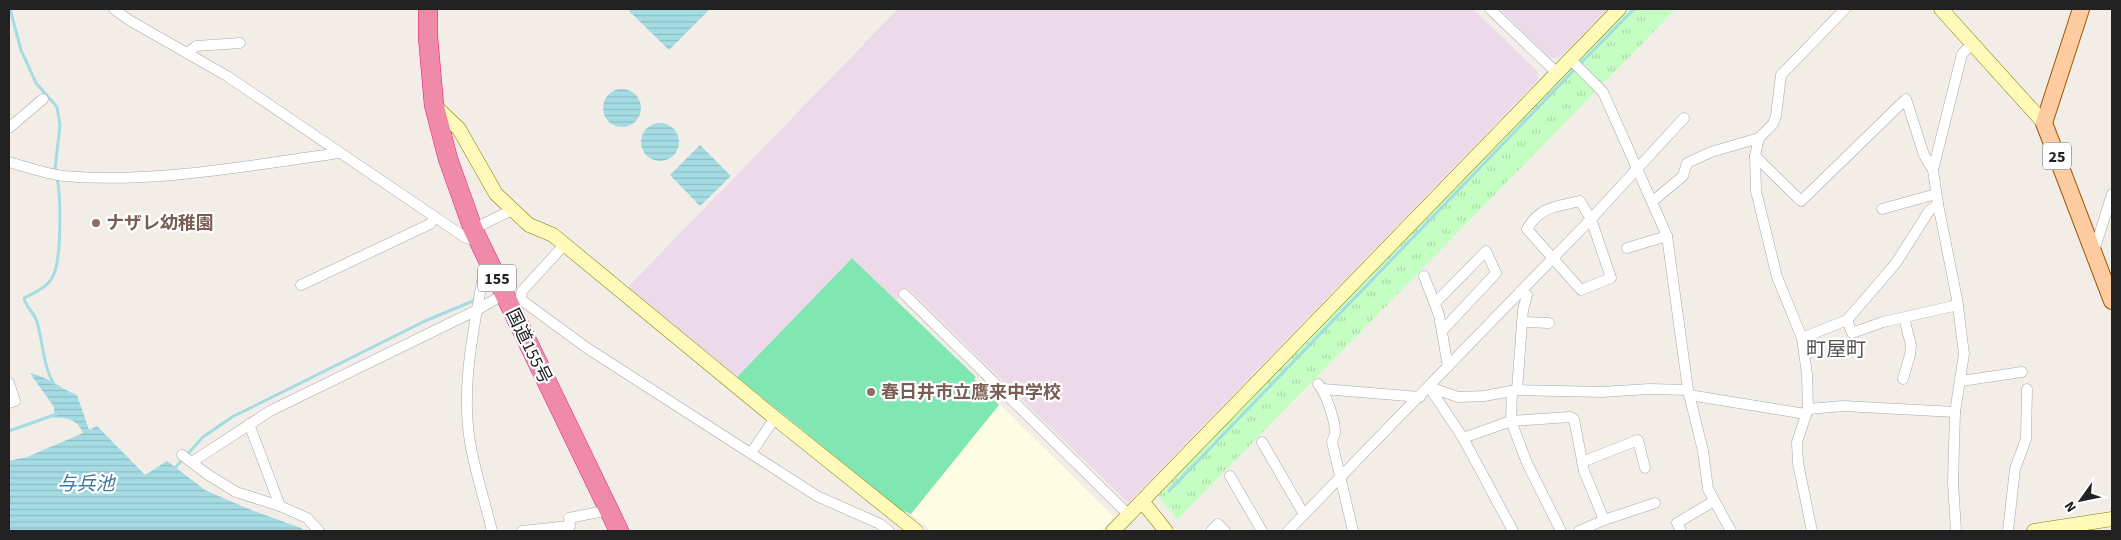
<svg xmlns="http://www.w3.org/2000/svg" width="2121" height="540" viewBox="0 0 2121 540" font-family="'Source Sans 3','Noto Sans JP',sans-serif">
<defs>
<pattern id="park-tufts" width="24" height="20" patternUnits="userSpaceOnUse" patternTransform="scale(1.25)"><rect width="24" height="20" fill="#c5fec3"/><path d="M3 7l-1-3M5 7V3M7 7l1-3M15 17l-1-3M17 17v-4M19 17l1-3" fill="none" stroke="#a9d9a7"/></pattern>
<pattern id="water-rules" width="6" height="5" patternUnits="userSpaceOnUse" patternTransform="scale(1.25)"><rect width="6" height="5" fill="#a5dce3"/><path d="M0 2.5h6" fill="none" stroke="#8ebcc2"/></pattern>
</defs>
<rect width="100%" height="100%" fill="#f2ede7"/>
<g fill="#ecd9ea">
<path d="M898,9H1473L1538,72V80L1128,503L908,288L896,300L852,258L737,377L628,287Z"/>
<path d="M1500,9H1607L1559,58H1550Z"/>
</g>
<path fill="#fffce4" d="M852,258L976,377L974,379L1114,517L1101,531H931L911,514L901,510L737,377Z"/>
<path fill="url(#park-tufts)" d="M1627,9H1676L1177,520L1157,494Z"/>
<path fill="#80e7b3" d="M852,258L976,377L974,379L999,405L911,514L901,510L737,377Z"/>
<g fill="url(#water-rules)">
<path d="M631,9H710L669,50L629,11Z"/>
<circle cx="622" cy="108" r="19"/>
<circle cx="660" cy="142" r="19"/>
<path d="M700,145L731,176L700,206L670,175Z"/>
<path d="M30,373C49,377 59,388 77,395L89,430L97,426L145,475L167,461L205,490L246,508L301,528L304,531H9V461L27,457L83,433C78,420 67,417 54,418V407Z"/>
</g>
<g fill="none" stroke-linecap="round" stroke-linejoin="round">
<g stroke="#a5dce3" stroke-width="3">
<path d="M10,9L21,50L36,83L57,107L60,125L55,169"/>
<path d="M1581,63L1634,9"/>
<path d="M54,384C43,366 43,342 37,322C35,313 26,308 24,298C34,293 46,288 52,278C62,263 61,196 57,178"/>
<path d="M9,431L57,414"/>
<path d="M173,470L203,437L232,417L425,321L473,301"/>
<path d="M1169,491L1574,70"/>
</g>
<defs>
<g id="street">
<path d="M114,9L129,20L227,76L466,238L479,242"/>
<path d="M1490,9L1557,73"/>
<path d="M188,53L196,46L240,43"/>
<path d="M1570,59L1603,92L1667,236L1688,390L1703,451L1708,489L1731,531"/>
<path d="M9,128L43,99"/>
<path d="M1755,156L1801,201L1906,99L1924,155L1933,170"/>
<path d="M9,162C27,167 46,174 64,176C156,184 250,165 340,153"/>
<path d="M1580,201L1591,219L1611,278L1581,290L1527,229C1541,206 1555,207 1580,201Z"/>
<path d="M1653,201L1683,176L1687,163L1711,152L1759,138"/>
<path d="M1882,209L1936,194"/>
<path d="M473,229L512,210"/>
<path d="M1627,248L1667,236"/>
<path d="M2094,251L2112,194"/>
<path d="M1424,276L1439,315L1448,367"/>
<path d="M301,285L430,224L435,217"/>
<path d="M904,294L1129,515"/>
<path d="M520,299L522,291L565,244"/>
<path d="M1435,303L1486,251L1496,273L1442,331"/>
<path d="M509,304L520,299L587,348L817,496L880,524L889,531"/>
<path d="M1847,320L1852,333L1883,322L1958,305"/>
<path d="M1522,322L1549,323"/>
<path d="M1802,338L1847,320L1896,263L1929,211L1938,204"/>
<path d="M1903,379L1910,355L1911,345L1904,318"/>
<path d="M1961,381L2022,372"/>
<path d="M9,383L15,401L9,403"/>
<path d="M1318,384C1326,393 1334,418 1335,430C1336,434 1333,438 1332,442L1353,531"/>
<path d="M1429,387L1458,397L1484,396L1517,390L1602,392L1649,389L1688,390"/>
<path d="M1429,387L1463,438L1513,531"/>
<path d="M1323,389L1420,397"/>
<path d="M1517,390L1523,310L1527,295L1520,292"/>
<path d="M1512,391L1511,421L1570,417L1574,419L1584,471L1604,520"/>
<path d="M1689,395L1806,414"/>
<path d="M1808,409L1843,406L1955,412"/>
<path d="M249,424L280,506"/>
<path d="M1463,438L1511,421L1527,463L1561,531"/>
<path d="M1262,442L1302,511"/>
<path d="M751,453L775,418"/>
<path d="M182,455L207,474L236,492L280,506L307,518L319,531"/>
<path d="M192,462L270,411L477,310L504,294"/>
<path d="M1582,462L1638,440L1645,468"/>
<path d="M1230,476L1262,531"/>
<path d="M492,531C485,501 475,472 470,442C461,389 473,333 482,281L495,274"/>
<path d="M522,531L570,526L569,518L609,510"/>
<path d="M1211,531L1218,524L1225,531"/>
<path d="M1288,531L1591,219L1684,118"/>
<path d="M1579,531L1604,520L1655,503"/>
<path d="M1681,531L1677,523L1714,501"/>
<path d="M1812,531L1798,463L1797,442L1808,409L1807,374L1802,338L1777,277L1756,191L1755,156L1759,138L1773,124L1776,116L1781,75L1845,9"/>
<path d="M1956,531L1953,482L1955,412L1964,354L1957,299L1938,204L1933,170L1962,54L1973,43"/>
<path d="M2008,531L2015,469L2026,439L2027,389"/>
</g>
<g id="secondary">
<path d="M1941,9L2044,123"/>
<path d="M434,105L459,129L496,194L529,225L553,235L775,418L916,531"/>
<path d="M1142,501L1166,531"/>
<path d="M1113,531L1619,9"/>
<path d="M2034,531L2112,519"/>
</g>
<path id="primary" d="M2081,9L2044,123L2112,301"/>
<path id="highway" d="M428,9V37L434,105L448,159L473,229L619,531"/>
</defs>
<use href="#street" stroke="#a8a8a8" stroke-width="11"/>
<use href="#secondary" stroke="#817f00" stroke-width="15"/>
<use href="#primary" stroke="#9f5700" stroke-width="18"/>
<use href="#highway" stroke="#ea1b7a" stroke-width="20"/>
<use href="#street" stroke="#fff" stroke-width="10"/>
<use href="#secondary" stroke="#fffab9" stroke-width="14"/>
<use href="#primary" stroke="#ffcba0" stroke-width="16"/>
<use href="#highway" stroke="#ef8aa9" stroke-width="19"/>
</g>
<g fill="#8d6e63" stroke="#fff" stroke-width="2">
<circle cx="96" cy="223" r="5"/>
<circle cx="871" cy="392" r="5"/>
</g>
<g text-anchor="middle" stroke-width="4.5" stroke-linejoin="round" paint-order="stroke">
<g fill="#fff" stroke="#646464" stroke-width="1">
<rect x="2043" y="142.5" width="28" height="27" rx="4"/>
<rect x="478" y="264.5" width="38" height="27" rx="4"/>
</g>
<g font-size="16" font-weight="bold" fill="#212121">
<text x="2057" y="162">25</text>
<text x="497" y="284">155</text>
</g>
<g font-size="18" font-weight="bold" fill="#785e54" stroke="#fff" text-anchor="start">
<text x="106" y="229">ナザレ幼稚園</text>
<text x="881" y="398">春日井市立鷹来中学校</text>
</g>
<g font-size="18" fill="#212121" stroke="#fff">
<text transform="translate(529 346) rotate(64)" y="6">国道155号</text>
</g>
<g font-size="19" font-style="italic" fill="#3c7aa2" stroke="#fff">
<text x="86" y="490">与兵池</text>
</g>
<g font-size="20" fill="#545454" stroke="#fff">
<text x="1836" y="356">町屋町</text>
</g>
</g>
<rect width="2121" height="540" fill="none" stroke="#212121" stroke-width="20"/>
<g transform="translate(2081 500) rotate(237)" stroke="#ffffff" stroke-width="4" paint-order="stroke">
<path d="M0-4L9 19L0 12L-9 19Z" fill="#212121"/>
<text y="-8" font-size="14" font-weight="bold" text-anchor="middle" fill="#212121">N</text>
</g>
</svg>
